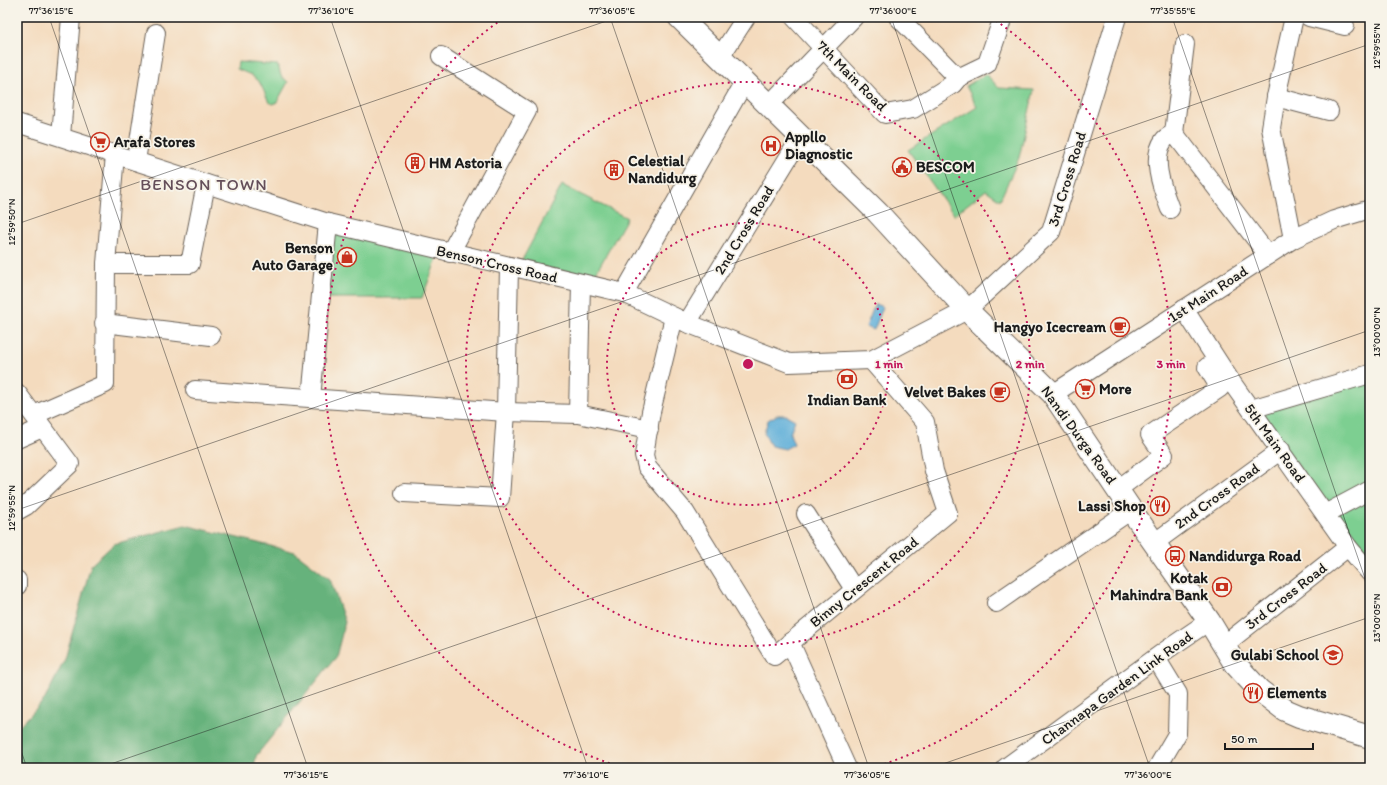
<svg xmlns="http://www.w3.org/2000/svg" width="1387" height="785" viewBox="0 0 1387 785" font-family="Itim,sans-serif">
<rect width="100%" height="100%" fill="#f7f3e8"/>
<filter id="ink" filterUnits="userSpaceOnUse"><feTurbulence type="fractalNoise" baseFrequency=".025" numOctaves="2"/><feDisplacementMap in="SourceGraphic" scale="8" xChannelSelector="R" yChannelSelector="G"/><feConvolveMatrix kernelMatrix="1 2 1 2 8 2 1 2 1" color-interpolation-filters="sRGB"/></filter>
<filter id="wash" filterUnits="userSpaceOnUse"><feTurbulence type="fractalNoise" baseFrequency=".012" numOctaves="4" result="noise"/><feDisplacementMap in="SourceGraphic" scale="16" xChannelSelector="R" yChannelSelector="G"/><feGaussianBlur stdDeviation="0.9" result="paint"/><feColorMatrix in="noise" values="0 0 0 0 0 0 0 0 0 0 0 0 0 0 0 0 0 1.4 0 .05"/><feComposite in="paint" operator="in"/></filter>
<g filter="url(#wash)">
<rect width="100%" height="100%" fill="#f4dbbe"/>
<g fill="#7dcf91" stroke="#4c7656">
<path d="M238,62L278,65L281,76L288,82L277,102L273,104L269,102L260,83L251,75L237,69Z"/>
<path d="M986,74L999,88L1034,90L1019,158L1000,200L986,190L954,215L908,150L977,107L966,86Z"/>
<path d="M562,185L627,218L593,278L521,262Z"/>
<path d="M333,228L438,256L422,298H329Z"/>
<path d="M1370,379V485L1327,506L1258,412Z"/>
<path d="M1370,495V557L1336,512Z"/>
</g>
<path fill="#66b27b" stroke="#41674c" d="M185,525L295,552L330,579L345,622L336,657L256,756L254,768H17V729L45,699L65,659L91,565L114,544Z"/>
<g fill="#5fafd9" stroke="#3e667a">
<path d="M875,304L883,307L874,330L866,327Z"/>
<path d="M777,415H786L795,420L790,434L794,444L785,449L771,446L764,433L768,420Z"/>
</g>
</g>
<g filter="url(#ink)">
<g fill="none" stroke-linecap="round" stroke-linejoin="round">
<defs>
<g id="minor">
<path d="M794,17L885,114L913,109L953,84L958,78L987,64L1003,17"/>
<path d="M898,17L958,78"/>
<path d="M1309,17L1345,26"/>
<path d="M441,56L527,111L450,253"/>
<path d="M720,57L746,17"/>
<path d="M1276,97L1329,111"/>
<path d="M769,105L854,17"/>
<path d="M17,123L328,223L624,293L687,323L789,363L871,360L967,310L1051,232L1117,17"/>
<path d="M1174,133L1185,44"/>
<path d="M61,136L71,17"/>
<path d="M136,161L156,33"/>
<path d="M1170,209C1163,190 1150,159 1164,140C1166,137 1171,135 1174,133L1268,255"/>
<path d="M1293,239L1271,128L1276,97L1294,17"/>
<path d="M106,264H190L206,184"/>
<path d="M624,293L745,81"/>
<path d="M1184,309L1230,380L1348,547L1370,573"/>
<path d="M674,317L651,412L644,455L647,467L685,512L774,656L948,513L934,471L925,422L871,360"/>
<path d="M104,323L211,336"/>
<path d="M687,323L801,137"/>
<path d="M195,390L506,412L578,414L649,429"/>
<path d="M17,393L70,464L26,506L17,511"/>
<path d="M1053,394L1293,239L1334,220L1370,209"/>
<path d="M311,398L328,223"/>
<path d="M1251,409L1370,374"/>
<path d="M578,414L581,284"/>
<path d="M34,415L105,384L106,264L115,154"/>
<path d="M17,439L42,428"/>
<path d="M1118,489L1164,455L1150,435L1220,388L1207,367"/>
<path d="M404,493L500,498L506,412L509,267"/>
<path d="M806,514L854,589"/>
<path d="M1325,514L1370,490"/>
<path d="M1154,543L1281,450"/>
<path d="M17,580V586"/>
<path d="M996,603L1131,510"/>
<path d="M790,642L847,768"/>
<path d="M1224,645L1348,547"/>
<path d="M1156,658L1178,694L1177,734L1157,768"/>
<path d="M1005,768L1165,651L1209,621"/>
</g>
<path id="major" d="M679,17L878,213L967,310L1053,394L1131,510L1209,621L1235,664L1259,690L1285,710L1299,716L1370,737"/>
</defs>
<use href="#minor" stroke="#685f55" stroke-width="20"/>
<use href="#major" stroke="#685f55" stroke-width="24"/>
<use href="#minor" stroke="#fff" stroke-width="18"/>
<use href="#major" stroke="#fff" stroke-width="22"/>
</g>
</g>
<path fill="none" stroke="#1c1c1c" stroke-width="1" stroke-opacity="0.45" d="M49,17L308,768M330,17L588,768M610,17L869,768M891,17L1150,768M1172,17L1370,593M17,224L618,17M17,510L1370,44M17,739L27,768M99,768L1370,330M931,768L1370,617"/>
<g fill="none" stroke="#c2185b" stroke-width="2" stroke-dasharray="2 4">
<circle cx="748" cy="364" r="141"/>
<circle cx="748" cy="364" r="282"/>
<path d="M621 767A423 423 0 0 1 505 17M991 17A423 423 0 0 1 875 767"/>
</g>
<defs>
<symbol id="supermarket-ring" viewBox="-11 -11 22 22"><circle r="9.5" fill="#f7f3e8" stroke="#c8321e" stroke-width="1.5"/><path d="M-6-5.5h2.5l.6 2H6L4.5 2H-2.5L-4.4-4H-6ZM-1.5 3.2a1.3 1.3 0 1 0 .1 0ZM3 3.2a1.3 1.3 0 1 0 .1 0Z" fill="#c8321e"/></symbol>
<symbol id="hospital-ring" viewBox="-11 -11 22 22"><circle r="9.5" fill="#f7f3e8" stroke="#c8321e" stroke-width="1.5"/><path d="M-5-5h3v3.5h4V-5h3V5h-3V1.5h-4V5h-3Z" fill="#c8321e"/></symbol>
<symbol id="building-ring" viewBox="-11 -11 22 22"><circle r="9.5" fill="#f7f3e8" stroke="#c8321e" stroke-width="1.5"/><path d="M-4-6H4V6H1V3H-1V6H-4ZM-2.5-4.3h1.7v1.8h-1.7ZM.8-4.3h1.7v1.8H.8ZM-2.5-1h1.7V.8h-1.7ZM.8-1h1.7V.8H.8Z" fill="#c8321e"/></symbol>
<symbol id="civic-ring" viewBox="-11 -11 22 22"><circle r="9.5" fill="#f7f3e8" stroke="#c8321e" stroke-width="1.5"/><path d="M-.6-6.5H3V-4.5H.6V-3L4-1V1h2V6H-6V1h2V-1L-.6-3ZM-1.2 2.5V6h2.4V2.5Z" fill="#c8321e"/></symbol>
<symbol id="shop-ring" viewBox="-11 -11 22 22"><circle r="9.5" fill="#f7f3e8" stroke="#c8321e" stroke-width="1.5"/><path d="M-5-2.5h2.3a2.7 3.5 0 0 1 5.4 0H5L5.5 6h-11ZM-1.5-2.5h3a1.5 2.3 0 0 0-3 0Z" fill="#c8321e"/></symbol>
<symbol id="cafe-ring" viewBox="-11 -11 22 22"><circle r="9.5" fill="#f7f3e8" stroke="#c8321e" stroke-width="1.5"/><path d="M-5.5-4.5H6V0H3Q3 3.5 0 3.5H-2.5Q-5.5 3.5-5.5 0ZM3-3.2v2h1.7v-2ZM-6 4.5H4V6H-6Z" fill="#c8321e"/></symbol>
<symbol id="bank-ring" viewBox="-11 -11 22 22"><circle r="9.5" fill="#f7f3e8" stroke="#c8321e" stroke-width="1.5"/><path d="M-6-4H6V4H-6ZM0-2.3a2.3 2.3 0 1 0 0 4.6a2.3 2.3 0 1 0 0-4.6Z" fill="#c8321e"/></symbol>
<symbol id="restaurant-ring" viewBox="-11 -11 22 22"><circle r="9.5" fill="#f7f3e8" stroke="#c8321e" stroke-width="1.5"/><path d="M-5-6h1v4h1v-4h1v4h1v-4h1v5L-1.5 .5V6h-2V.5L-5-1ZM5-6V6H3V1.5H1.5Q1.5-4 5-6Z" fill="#c8321e"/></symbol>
<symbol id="bus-ring" viewBox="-11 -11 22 22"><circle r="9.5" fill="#f7f3e8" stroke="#c8321e" stroke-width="1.5"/><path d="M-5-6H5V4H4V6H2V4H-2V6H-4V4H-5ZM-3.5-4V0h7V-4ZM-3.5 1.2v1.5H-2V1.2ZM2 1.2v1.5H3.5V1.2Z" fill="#c8321e"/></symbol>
<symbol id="school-ring" viewBox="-11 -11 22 22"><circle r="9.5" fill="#f7f3e8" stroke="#c8321e" stroke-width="1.5"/><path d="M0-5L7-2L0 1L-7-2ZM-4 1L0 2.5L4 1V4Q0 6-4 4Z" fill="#c8321e"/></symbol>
</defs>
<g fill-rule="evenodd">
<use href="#supermarket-ring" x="89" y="131" width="22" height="22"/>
<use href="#hospital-ring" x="760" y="135" width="22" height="22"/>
<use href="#building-ring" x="404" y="152" width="22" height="22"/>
<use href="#civic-ring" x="891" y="156" width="22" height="22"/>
<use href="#building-ring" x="603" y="159" width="22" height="22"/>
<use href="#shop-ring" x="336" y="246" width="22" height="22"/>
<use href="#cafe-ring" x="1109" y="316" width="22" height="22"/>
<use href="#bank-ring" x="836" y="368" width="22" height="22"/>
<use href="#supermarket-ring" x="1074" y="378" width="22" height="22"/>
<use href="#cafe-ring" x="989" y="381" width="22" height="22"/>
<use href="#restaurant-ring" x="1149" y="495" width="22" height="22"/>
<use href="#bus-ring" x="1164" y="545" width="22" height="22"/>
<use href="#bank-ring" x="1211" y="576" width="22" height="22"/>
<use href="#school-ring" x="1322" y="644" width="22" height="22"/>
<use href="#restaurant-ring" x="1242" y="682" width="22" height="22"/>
</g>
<g text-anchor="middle" stroke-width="3.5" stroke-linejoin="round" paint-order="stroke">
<g font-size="15" fill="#1c1c1c" stroke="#f7f3e8">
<text transform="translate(852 76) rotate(45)" y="5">7th Main Road</text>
<text transform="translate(1067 179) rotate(-73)" y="5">3rd Cross Road</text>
<text transform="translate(744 230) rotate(-59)" y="5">2nd Cross Road</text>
<text transform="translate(497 264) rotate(13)" y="5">Benson Cross Road</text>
<text transform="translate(1208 294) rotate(-33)" y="5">1st Main Road</text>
<text transform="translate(1079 435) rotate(54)" y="5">Nandi Durga Road</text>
<text transform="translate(1275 443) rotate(54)" y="5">5th Main Road</text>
<text transform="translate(1217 496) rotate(-36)" y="5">2nd Cross Road</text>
<text transform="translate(864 582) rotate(-39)" y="5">Binny Crescent Road</text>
<text transform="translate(1286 596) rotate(-38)" y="5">3rd Cross Road</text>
<text transform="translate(1117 688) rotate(-36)" y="5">Channapa Garden Link Road</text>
</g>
<g font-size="15" font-weight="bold" fill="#1c1c1c" stroke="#f7f3e8" text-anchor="start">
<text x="785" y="142">Appllo<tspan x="785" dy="17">Diagnostic</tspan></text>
<text x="114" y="147">Arafa Stores</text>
<text x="628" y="166">Celestial<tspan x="628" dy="17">Nandidurg</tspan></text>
<text x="429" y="168">HM Astoria</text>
<text x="916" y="172">BESCOM</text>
<text x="333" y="253" text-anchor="end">Benson<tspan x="333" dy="17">Auto Garage</tspan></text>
<text x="1106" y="332" text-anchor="end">Hangyo Icecream</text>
<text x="1099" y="394">More</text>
<text x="986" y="397" text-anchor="end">Velvet Bakes</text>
<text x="847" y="405" text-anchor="middle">Indian Bank</text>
<text x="1146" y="511" text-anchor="end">Lassi Shop</text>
<text x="1189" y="561">Nandidurga Road</text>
<text x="1208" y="583" text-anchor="end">Kotak<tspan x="1208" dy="17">Mahindra Bank</tspan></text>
<text x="1319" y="660" text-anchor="end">Gulabi School</text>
<text x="1267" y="698">Elements</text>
</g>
<g font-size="17" letter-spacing="1" fill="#644e59" stroke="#f7f3e8">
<text x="204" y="190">BENSON TOWN</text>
</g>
</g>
<circle cx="748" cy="364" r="6" fill="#c2185b" stroke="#f7f3e8" stroke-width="2"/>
<g font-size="12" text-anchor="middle" font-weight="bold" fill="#c2185b" stroke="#f7f3e8" stroke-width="3.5" stroke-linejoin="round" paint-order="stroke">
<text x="889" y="368">1 min</text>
<text x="1030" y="368">2 min</text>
<text x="1171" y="368">3 min</text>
</g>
<rect width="1387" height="785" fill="none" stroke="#f7f3e8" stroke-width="44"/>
<path d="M1225 743v6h88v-6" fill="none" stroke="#1c1c1c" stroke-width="2"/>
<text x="1231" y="743" font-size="12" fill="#1c1c1c" stroke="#f7f3e8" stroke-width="3" paint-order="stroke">50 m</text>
<rect x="22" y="22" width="1343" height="741" fill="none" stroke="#1c1c1c" stroke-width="1.5"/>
<g font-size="10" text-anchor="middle" fill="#1c1c1c">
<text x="51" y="14">77°36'15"E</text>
<text x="331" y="14">77°36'10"E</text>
<text x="612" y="14">77°36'05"E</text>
<text x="893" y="14">77°36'00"E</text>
<text x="1173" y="14">77°35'55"E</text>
<text transform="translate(1376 46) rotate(-90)" y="4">12°59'55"N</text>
<text transform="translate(11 222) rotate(-90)" y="4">12°59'50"N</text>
<text transform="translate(1376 332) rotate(-90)" y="4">13°00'00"N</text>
<text transform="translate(11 508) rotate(-90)" y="4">12°59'55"N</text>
<text transform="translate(1376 618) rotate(-90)" y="4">13°00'05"N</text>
<text x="306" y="778">77°36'15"E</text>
<text x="586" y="778">77°36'10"E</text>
<text x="867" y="778">77°36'05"E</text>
<text x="1148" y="778">77°36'00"E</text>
</g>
</svg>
